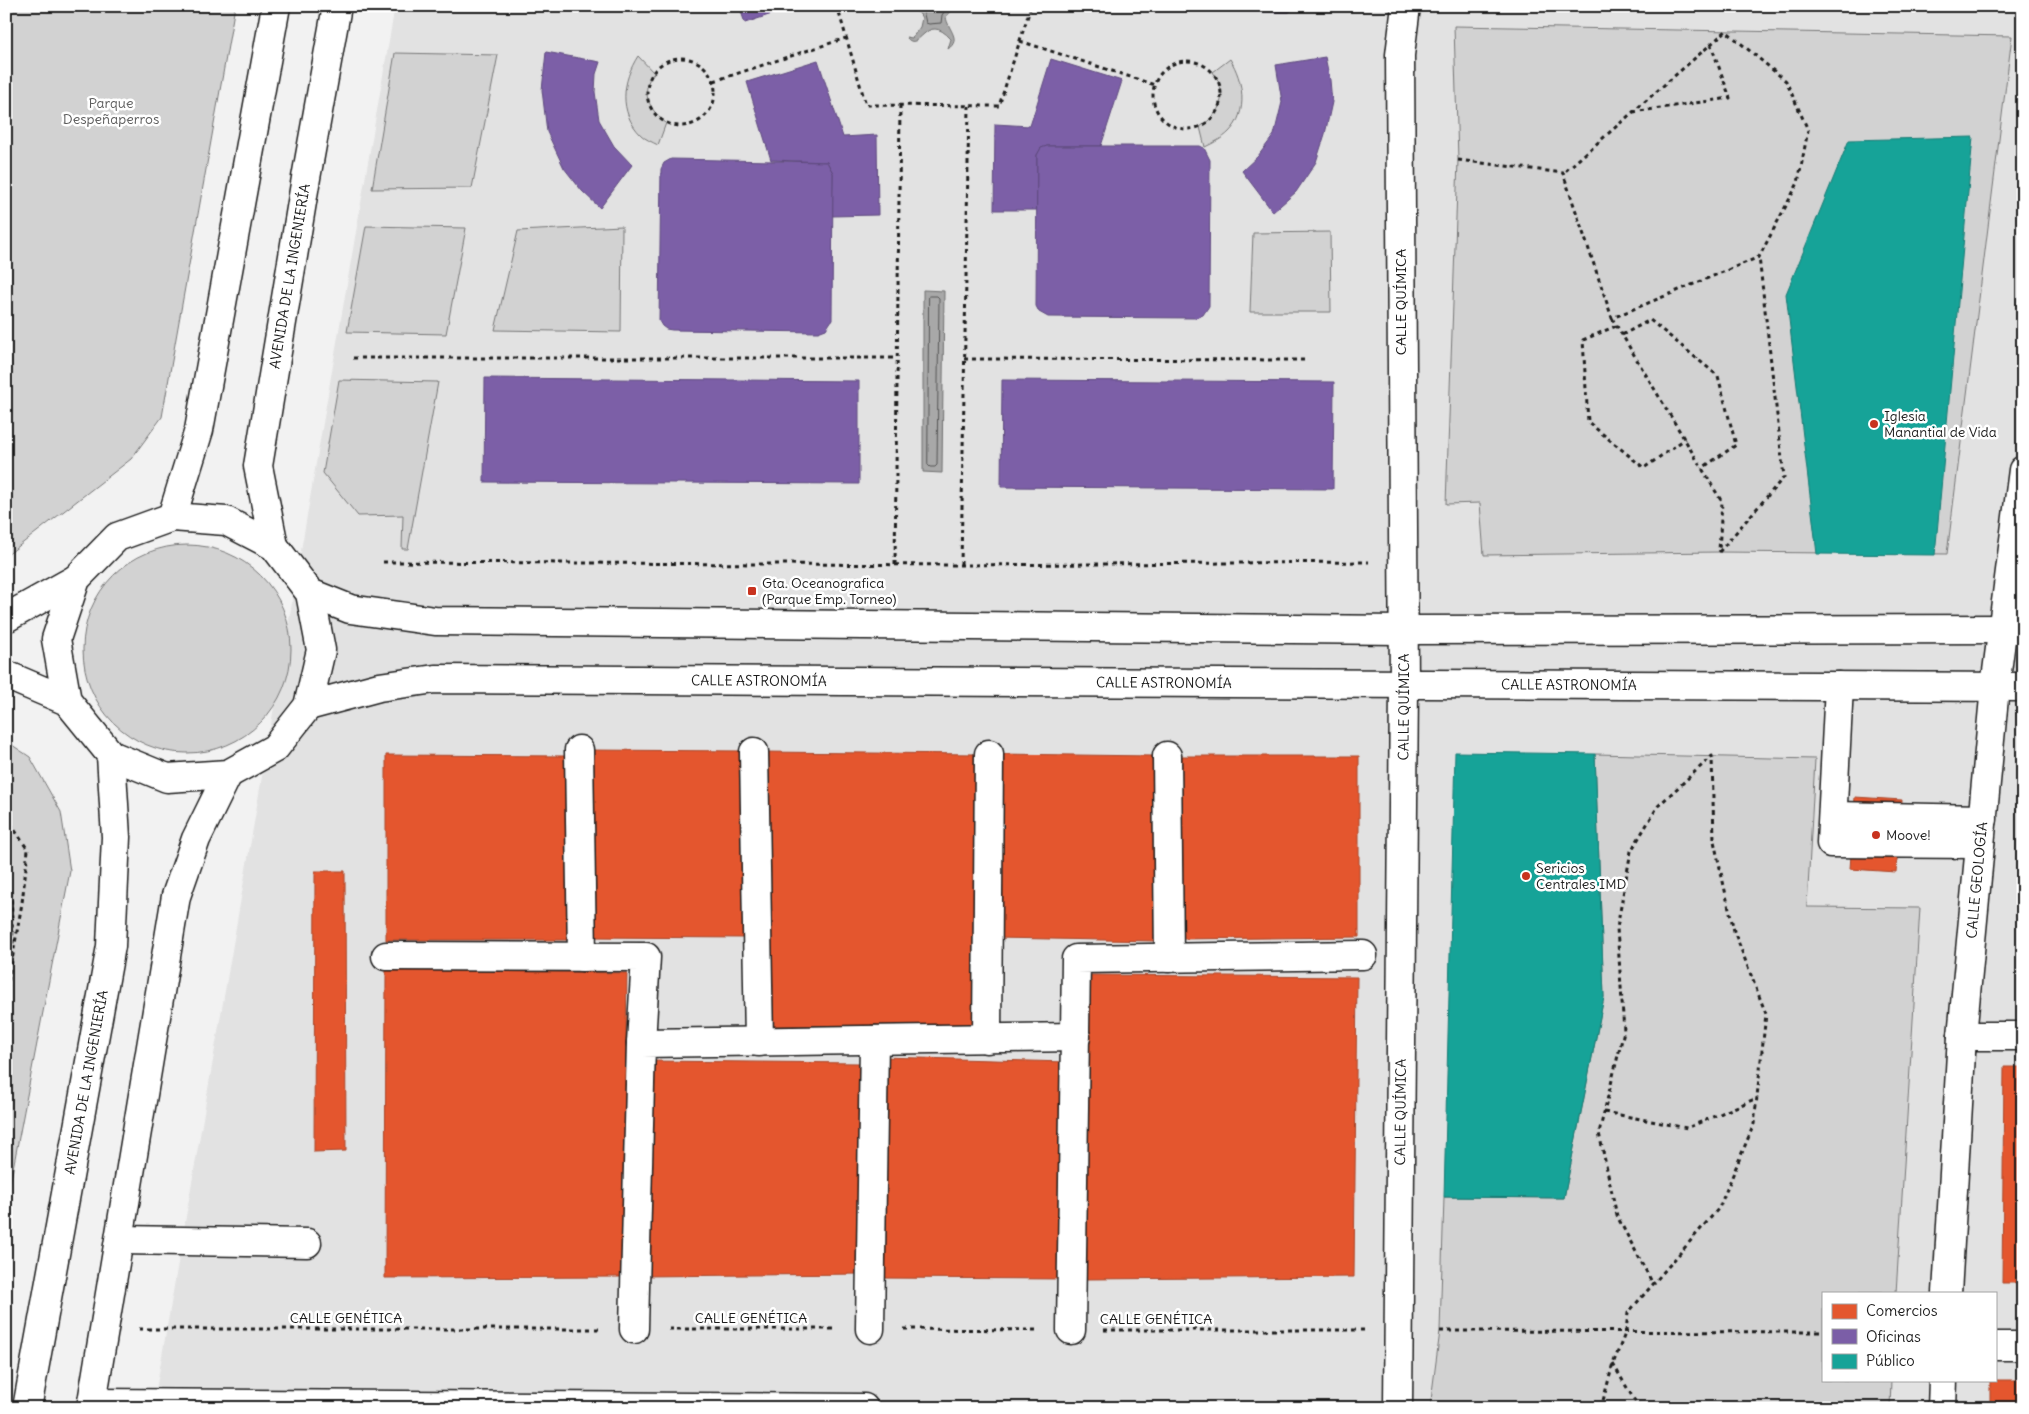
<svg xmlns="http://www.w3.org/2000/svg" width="2029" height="1414" viewBox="0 0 2029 1414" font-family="Delius,sans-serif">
<rect width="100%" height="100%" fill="#f2f2f2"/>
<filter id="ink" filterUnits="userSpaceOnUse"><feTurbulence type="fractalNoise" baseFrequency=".02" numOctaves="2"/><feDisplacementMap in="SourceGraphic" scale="10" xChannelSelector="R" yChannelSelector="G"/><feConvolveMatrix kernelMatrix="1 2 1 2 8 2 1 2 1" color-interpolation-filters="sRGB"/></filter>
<g filter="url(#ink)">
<path fill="#e2e2e2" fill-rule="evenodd" d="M395,6H2023V1408H153ZM1823,1293H1995V1380H1823Z"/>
<g fill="#d2d2d2" stroke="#777">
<path d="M6,6H235L162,417L131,459L6,556Z"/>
<path d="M1454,26L2012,36L1947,554L1719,552L1484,555L1480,503L1446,504L1458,160Z"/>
<path d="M395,53L498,55L472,188L372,189Z"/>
<path d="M638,56L654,73C638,90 651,112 666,123L658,145C652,142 645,139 641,135C618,112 622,81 638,56Z"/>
<path d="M1230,59C1243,80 1249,112 1229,132C1222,139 1213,143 1205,147L1200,127C1221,113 1229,95 1213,72Z"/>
<path d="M366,226L466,228L446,334L347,332Z"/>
<path d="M622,226L621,332L495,330L518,231Z"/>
<path d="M1330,232L1331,312H1250L1253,233Z"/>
<path d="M339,380L438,382L408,549H402L403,515L358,516L323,473Z"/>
<circle cx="187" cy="649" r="104"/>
<path d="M6,741L30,757L61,812L70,871L6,1205Z"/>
<path d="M1595,754L1815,759L1807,907L1920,908L1896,1293H1823V1380H1891L1890,1408H1430L1440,1331L1444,1197L1564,1198L1604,997Z"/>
</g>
<g fill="#a8a8a8" stroke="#707070">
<path d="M902,6H957L954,8L946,17C948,30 962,39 948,49L951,39C925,10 920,55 906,37L912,38L920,27L922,18L919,13Z"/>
<path d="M923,290L944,291L942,473L923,472Z"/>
</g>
<g fill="#e4572e" stroke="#a84529">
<path d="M588,750L744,751V938L592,937Z"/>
<path d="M762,752L977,754L978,1025L767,1026Z"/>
<path d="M998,754L1154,756L1157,941L996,938Z"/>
<path d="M386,755L569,756L572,940H386Z"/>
<path d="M1175,756H1359V937L1177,939Z"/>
<path d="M1855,797L1902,800L1896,872L1850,869Z"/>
<path d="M315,871H345L346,1151L314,1152Z"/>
<path d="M2023,941V973H2021Z"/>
<path d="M386,970L627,973L622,1277L385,1278Z"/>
<path d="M1086,975L1357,977L1354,1277L1085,1279Z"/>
<path d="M882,1057L1066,1062L1065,1279L878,1278Z"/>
<path d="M648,1061L860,1063L864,1274L642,1276Z"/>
<path d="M2004,1067H2023V1283H2002Z"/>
<rect x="1990" y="1380" width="33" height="28"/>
</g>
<g fill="#7b5ea7" stroke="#5e4a7d">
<path d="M574,6H727L723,8Z"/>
<path d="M739,6H786L787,9L745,23Z"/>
<path d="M1133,6H1299L1289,12L1143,11Z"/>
<path d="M546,52L600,62L596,74L595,92L599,120L614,146L632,165L600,208L582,191L564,168L547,132L542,90Z"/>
<path d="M1325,57L1330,80L1332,102L1325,134L1316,162L1296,192L1273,212L1242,171L1258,156L1274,135L1282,102L1276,65Z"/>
<path d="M1051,59L1122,81L1101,146H1047L1041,148L1037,155V210H994L995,124L1030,126Z"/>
<path d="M818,60L843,137L877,135L878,215L832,216L833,173L827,162L771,160L747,82Z"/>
<path d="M1047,146H1200L1204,148L1210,160L1209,306L1203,315L1195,318L1048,317L1039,312L1036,306L1037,155L1041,148Z"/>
<path d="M671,159L827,162L833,173L832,320L826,329L818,332L672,330L666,329L662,326L659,321L661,169L664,163Z"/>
<path d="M485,378L859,381V484L484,482Z"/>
<path d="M1002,380L1334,382L1333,489L1001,487Z"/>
</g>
<g fill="#17a398" stroke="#187a73">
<path d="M1973,137L1935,555L1817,554L1786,294L1849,140Z"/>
<path d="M1455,752L1595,754L1604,997L1564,1198L1444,1197Z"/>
</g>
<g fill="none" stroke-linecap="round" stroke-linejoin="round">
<g stroke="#545454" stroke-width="1">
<path d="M916,6L923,10L926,23L929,24L941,23L942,15L948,6"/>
<path d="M929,296H937L939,298L937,465L935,467H930L928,465Z"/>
</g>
<defs>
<g id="minor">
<path d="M172,517L199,430L276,6"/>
<path id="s1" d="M274,546L258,466L306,178L337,6"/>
<path d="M310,593L350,609L435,621L1402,630L2023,629"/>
<path d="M6,618L76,579"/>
<path d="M6,675L67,701L111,755L167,778L228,774L275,748L308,706L321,650L310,593L274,546L226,521L172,517L117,537L76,579L56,639L67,701"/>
<path d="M1839,686L1831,843L1980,844"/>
<path id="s2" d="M308,706L379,687L435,679L2023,687"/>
<path d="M579,750L582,957"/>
<path d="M754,752L759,1042"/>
<path d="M1167,756L1169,958"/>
<path d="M1833,816L1983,819"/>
<path d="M386,956L646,957L641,1043"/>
<path d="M1962,1036H2023"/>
<path d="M987,1039L989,754"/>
<path d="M120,1240L307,1243"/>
<path id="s3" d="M1947,1293L1962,1036L1995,687L2023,470"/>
<path d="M634,1329L641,1043L1076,1037"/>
<path d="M870,1329L874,1040"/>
<path d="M1071,1330L1076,959L1363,955"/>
<path d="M1995,1346H2023"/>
<path d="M92,1403L864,1408"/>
<path id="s4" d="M27,1408L111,946L116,837L111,755"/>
<path d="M91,1408L176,896L196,839L228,774"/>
<path id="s5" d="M1398,1408L1404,685L1400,55L1406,6"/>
<path d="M1942,1408L1943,1380"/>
</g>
</defs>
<use href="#minor" stroke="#1c1c1c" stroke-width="31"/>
<g stroke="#1c1c1c" stroke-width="3" stroke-dasharray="4 4" stroke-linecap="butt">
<path d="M837,6L866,105L999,106L1031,6"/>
<path d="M1020,41L1155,85"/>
<circle cx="681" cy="92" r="34"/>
<circle cx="1187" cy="95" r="34"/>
<path d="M714,81L846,38"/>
<path d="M1633,112L1730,98L1711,45"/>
<path d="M1458,160L1563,173L1612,318L1759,257L1798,183L1808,130L1786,81L1726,31L1563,173"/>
<path d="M1612,318L1722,502L1719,551"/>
<path d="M1616,326L1583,340L1588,422L1644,468L1685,439"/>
<path d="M1622,335L1650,320L1718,376L1736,445L1702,468"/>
<path d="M353,358H897"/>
<path d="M964,359L1305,360"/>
<path d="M1719,552L1784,477L1759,257"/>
<path d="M383,562L961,565L1369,562"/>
<path d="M895,565L900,105"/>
<path d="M961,565L969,106"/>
<path d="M6,817L28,850L22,903L6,995"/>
<path d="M6,885L11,893L13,947"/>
<path d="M1604,1112L1687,1128L1757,1098"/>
<path d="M139,1329H600"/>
<path d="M669,1329H835"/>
<path d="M904,1329L1038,1330"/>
<path d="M1104,1330H1365"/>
<path d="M1440,1331L1823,1332"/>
<path d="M1613,1364L1639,1408"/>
<path d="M1601,1408L1613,1364L1626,1331L1628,1313L1719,1208L1754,1124L1766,1014L1734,931L1714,841L1712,756L1658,806L1631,851L1617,928L1624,1031L1599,1133L1617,1216L1653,1284"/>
</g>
<use href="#minor" stroke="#fff" stroke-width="28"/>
</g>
</g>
<g fill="#c8321e" stroke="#fff" stroke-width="2">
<circle cx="1874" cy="424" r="5"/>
<rect x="747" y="586" width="10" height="10" rx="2.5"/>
<circle cx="1876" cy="835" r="5"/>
<circle cx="1526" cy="876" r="5"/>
</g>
<g text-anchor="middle" stroke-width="5" stroke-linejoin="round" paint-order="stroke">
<g font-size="14" fill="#5c5c5c" stroke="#fff">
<text x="111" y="108">Parque<tspan x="111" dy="16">Despeñaperros</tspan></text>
</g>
<g font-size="14" fill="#1c1c1c" stroke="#fff">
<text dy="5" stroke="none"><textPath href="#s1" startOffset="274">AVENIDA DE LA INGENIERÍA</textPath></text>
<text transform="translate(1401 302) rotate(-90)" y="5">CALLE QUÍMICA</text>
<text dy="5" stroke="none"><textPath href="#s2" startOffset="454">CALLE ASTRONOMÍA</textPath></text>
<text dy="5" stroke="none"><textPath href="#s2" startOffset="859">CALLE ASTRONOMÍA</textPath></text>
<text dy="5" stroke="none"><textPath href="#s2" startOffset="1264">CALLE ASTRONOMÍA</textPath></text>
<text dy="5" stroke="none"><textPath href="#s5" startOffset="701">CALLE QUÍMICA</textPath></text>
<text dy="5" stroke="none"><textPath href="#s3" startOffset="414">CALLE GEOLOGÍA</textPath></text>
<text dy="5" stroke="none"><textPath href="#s4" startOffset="331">AVENIDA DE LA INGENIERÍA</textPath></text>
<text dy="5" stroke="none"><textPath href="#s5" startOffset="296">CALLE QUÍMICA</textPath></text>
<text x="346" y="1323">CALLE GENÉTICA</text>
<text x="751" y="1323">CALLE GENÉTICA</text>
<text x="1156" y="1324">CALLE GENÉTICA</text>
</g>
<g font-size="14" fill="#1c1c1c" stroke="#fff" text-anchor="start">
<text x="1884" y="421">Iglesia<tspan x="1884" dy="16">Manantial de Vida</tspan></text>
<text x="762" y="588">Gta. Oceanografica<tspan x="762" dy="16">(Parque Emp. Torneo)</tspan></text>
<text x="1886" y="840">Moove!</text>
<text x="1536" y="873">Sericios<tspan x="1536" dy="16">Centrales IMD</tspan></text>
</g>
</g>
<rect width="2029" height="1414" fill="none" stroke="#fff" stroke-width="25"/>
<rect x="12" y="12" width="2004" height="1389" fill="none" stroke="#1c1c1c" stroke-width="2" filter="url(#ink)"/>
<rect x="1822" y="1292" width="175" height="90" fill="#ffffff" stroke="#a4a4a4"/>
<rect x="1832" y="1304" width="25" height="15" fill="#e4572e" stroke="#a4a4a4"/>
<text x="1866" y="1316" font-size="15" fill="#1c1c1c">Comercios</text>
<rect x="1832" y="1329" width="25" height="15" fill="#7b5ea7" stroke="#a4a4a4"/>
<text x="1866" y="1342" font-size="15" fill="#1c1c1c">Oficinas</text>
<rect x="1832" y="1354" width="25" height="15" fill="#17a398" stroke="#a4a4a4"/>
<text x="1866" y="1366" font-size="15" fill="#1c1c1c">Público</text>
</svg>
